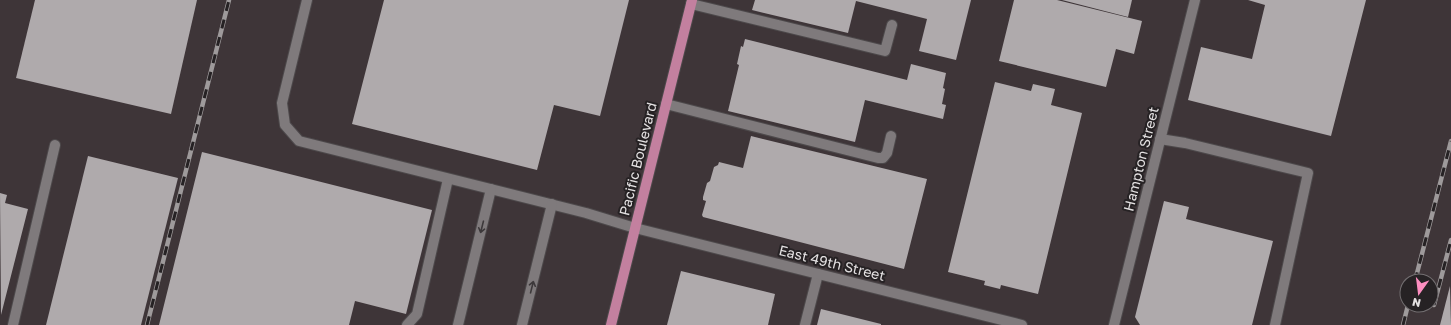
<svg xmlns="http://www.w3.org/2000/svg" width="1451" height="325" viewBox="0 0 1451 325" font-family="'Golos Text',sans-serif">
<rect width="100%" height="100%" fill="#302c2d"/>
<path fill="#3e3538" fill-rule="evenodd" d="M0,0H1451V325H0ZM1407,281H1431V305H1407Z"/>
<g fill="#afaaac">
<path d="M35,0H197L171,114L16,78Z"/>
<path d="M384,0H629L600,116L554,105L537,170L352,124Z"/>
<path d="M755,0H971L956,60L919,51L927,19L856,1L848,33L752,10Z"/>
<path d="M1014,0H1057L1142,21L1134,54L1116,49L1106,87L999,61Z"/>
<path d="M1062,0H1132L1128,17Z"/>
<path d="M1248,0H1366L1331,136L1188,100L1201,47L1252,59L1265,5Z"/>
<path d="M745,39L907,80L911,64L946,73L943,88L945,89L942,104L946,105L943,119L865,100L855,142L728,111L739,65L737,64L741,46L743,47Z"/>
<path d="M995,82L1031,91L1033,84L1055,89L1051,105L1082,113L1038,294L1001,285L1000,289L984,285L985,281L948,272Z"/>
<path d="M751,136L927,179L904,269L703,217L702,215L706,201L703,200V197L707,183L710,181L714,167L718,165L719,162L743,168Z"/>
<path d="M202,152L432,210L406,314L355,301L349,325H159Z"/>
<path d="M88,156L178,178L141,325H46Z"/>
<path d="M0,193L7,195L5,203L28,209L1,315Z"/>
<path d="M1164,201L1189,207L1186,219L1273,241L1252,325H1140L1135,317Z"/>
<path d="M681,271L775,294L768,325H667Z"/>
<path d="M1450,286L1451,325H1440Z"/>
<path d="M821,309L881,324V325H817Z"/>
</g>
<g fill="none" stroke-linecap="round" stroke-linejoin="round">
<defs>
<g id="service">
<path d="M307,0L282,103L285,125L299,141L586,213L635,228"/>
<path d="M691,4L885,51L892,25"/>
<path d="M666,104L878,158H883L887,153L891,136"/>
<path d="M1160,139L1185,143L1308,173L1275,325"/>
<path d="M13,325L55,145"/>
<path d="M407,325L417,314L448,179"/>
<path d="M458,325L491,189"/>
<path d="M522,325L552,204"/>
<path d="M805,325L818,274"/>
</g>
<g id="minor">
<path d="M635,228L1022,325"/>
<path d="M1114,325L1195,0"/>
</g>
<path id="primary" d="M611,325L692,0"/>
</defs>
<use href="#service" stroke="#4d494b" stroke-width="12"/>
<use href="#minor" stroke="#4d494b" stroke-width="12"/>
<use href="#primary" stroke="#4d494b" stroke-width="12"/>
<use href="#service" stroke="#7f7a7c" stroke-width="10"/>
<use href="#minor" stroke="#7f7a7c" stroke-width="10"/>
<use href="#primary" stroke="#c3809f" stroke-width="10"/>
<defs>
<g id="rail">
<path d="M1415,281L1451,141"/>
<path d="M1434,305L1451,240"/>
<path d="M147,325L229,0"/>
<path d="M1403,325L1408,305"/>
</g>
</defs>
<use href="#rail" stroke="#9e9a9b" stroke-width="4.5"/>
<use href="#rail" stroke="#262224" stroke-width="3" stroke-dasharray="9" stroke-linecap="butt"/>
</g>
<defs><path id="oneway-shaft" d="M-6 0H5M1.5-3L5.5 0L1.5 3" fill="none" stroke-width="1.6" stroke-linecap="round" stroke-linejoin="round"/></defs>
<g stroke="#3c383a">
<use href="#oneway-shaft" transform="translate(482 227) rotate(104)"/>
<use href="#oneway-shaft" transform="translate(532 287) rotate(-76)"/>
</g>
<g text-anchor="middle" stroke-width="4" stroke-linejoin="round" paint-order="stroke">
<g font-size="14" fill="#e4e1e2" stroke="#262224">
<text transform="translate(638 159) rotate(-76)" y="5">Pacific Boulevard</text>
<text transform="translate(1141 159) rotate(-76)" y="5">Hampton Street</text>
<text transform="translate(832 263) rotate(14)" y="5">East 49th Street</text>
</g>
</g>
<g transform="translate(1419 293) rotate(194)"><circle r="19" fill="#262224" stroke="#726e70"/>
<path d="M0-3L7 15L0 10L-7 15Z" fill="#fd8ec0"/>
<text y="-6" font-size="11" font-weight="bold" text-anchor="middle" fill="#e4e1e2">N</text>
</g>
</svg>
